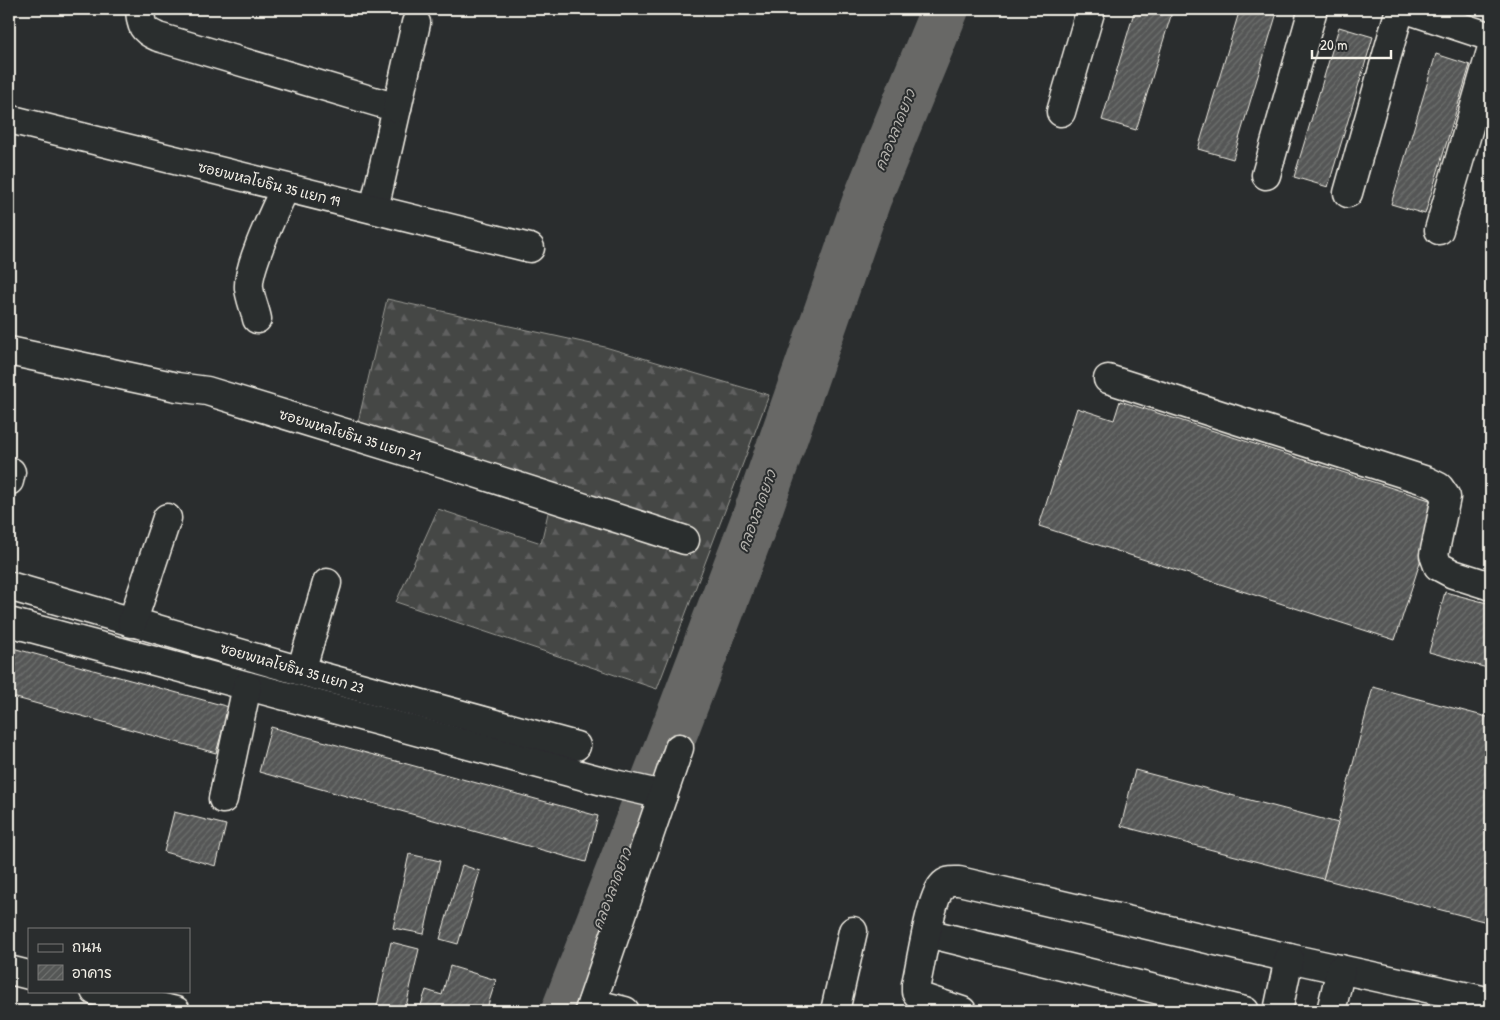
<svg xmlns="http://www.w3.org/2000/svg" width="1500" height="1020" viewBox="0 0 1500 1020" font-family="'Patrick Hand','Playpen Sans Thai',sans-serif">
<defs>
<pattern id="forest-firs" width="22" height="20" patternUnits="userSpaceOnUse" patternTransform="scale(1.25)"><rect width="22" height="20" fill="#444645"/><path d="M5 1l3.5 6h-7zM16 11l3.5 6h-7z" fill="#606160"/></pattern>
<pattern id="building-hatch" width="6" height="6" patternUnits="userSpaceOnUse" patternTransform="scale(1.25)"><rect width="6" height="6" fill="#555756"/><path d="M-1 1l2-2M0 6l6-6M5 7l2-2" fill="none" stroke="#6e706e"/></pattern>
</defs>
<rect width="100%" height="100%" fill="#2a2d2e"/>
<filter id="ink" filterUnits="userSpaceOnUse"><feTurbulence type="fractalNoise" baseFrequency=".02" numOctaves="2"/><feDisplacementMap in="SourceGraphic" scale="10" xChannelSelector="R" yChannelSelector="G"/><feConvolveMatrix kernelMatrix="1 2 1 2 8 2 1 2 1" color-interpolation-filters="sRGB"/></filter>
<g filter="url(#ink)">
<path fill="url(#forest-firs)" stroke="#9c9c96" d="M387,299L605,347L769,395L657,689L396,602L438,509L541,543L555,483L358,422Z"/>
<g fill="none" stroke-linecap="round" stroke-linejoin="round">
<path stroke="#676866" stroke-width="48" d="M565,1011L677,724L757,514L867,199L945,9"/>
</g>
<g fill="url(#building-hatch)" stroke="#f4f1e8">
<path d="M1135,9H1173L1136,130L1102,120Z"/>
<path d="M1240,9H1278L1233,159L1198,149Z"/>
<path d="M1339,27L1373,37L1328,187L1294,177Z"/>
<path d="M1436,54L1470,65L1425,214L1391,204Z"/>
<path d="M1491,212V236L1485,234Z"/>
<path d="M1120,401L1439,503L1395,640L1039,526L1077,408L1114,420Z"/>
<path d="M1445,592L1491,604V669L1429,652Z"/>
<path d="M9,647L229,707L216,753L9,696Z"/>
<path d="M1373,687L1491,718V923L1323,879Z"/>
<path d="M271,727L598,816L586,862L259,772Z"/>
<path d="M1135,770L1338,823L1323,879L1121,826Z"/>
<path d="M174,812L226,825L216,866L164,852Z"/>
<path d="M409,854L440,861L424,934L393,928Z"/>
<path d="M462,865L480,871L458,944L440,939Z"/>
<path d="M391,942L419,949L405,1011H376Z"/>
<path d="M450,966L496,980L486,1011H419L426,990L442,995Z"/>
</g>
<g fill="none" stroke-linecap="round" stroke-linejoin="round">
<defs>
<g id="minor">
<path d="M140,9C141,26 142,30 158,37L397,108L374,209"/>
<path d="M1406,9L1491,37"/>
<path d="M397,108L416,23"/>
<path d="M1061,112L1091,9"/>
<path d="M9,119L530,248"/>
<path d="M1266,175L1313,9"/>
<path d="M1348,193L1400,9"/>
<path d="M1439,230L1491,51"/>
<path d="M257,319C255,309 250,298 249,288C247,267 275,210 285,188"/>
<path d="M9,351L177,387L207,391L460,468L685,540"/>
<path d="M1108,379L1427,481L1439,487L1446,497L1434,555L1438,566L1453,574L1491,586"/>
<path d="M9,481L11,472"/>
<path d="M9,586L301,671L576,746"/>
<path d="M9,622L610,783L663,795"/>
<path d="M132,623L167,518"/>
<path d="M301,671L327,583"/>
<path d="M223,799L247,686"/>
<path d="M927,933L1245,1011"/>
<path d="M9,970L29,975"/>
<path d="M95,991L176,1011"/>
<path d="M592,1003L625,1011"/>
<path d="M589,1011L679,748"/>
<path d="M835,1011L853,931"/>
<path d="M962,1011L920,997L916,992V984C921,963 930,900 942,886C947,880 952,881 959,881L1289,958L1491,1002"/>
<path d="M1278,1011L1289,958"/>
<path d="M1331,1011L1341,969"/>
</g>
</defs>
<use href="#minor" stroke="#f4f1e8" stroke-width="31"/>
<use href="#minor" stroke="#2a2d2e" stroke-width="28"/>
</g>
</g>
<g text-anchor="middle" stroke-width="4" stroke-linejoin="round" paint-order="stroke">
<g font-size="14" fill="#f4f1e8" stroke="#2a2d2e">
<text transform="translate(269 184) rotate(14)" y="5">ซอยพหลโยธิน 35 แยก 19</text>
<text transform="translate(350 435) rotate(17)" y="5">ซอยพหลโยธิน 35 แยก 21</text>
<text transform="translate(292 668) rotate(16)" y="5">ซอยพหลโยธิน 35 แยก 23</text>
</g>
<g font-size="15" font-style="italic" fill="#b5b3ae" stroke="#2a2d2e">
<text transform="translate(895 130) rotate(-68)" y="5">คลองลาดยาว</text>
<text transform="translate(757 511) rotate(-70)" y="5">คลองลาดยาว</text>
<text transform="translate(612 889) rotate(-69)" y="5">คลองลาดยาว</text>
</g>
</g>
<rect width="1500" height="1020" fill="none" stroke="#2a2d2e" stroke-width="30"/>
<rect x="15" y="15" width="1470" height="990" fill="none" stroke="#f4f1e8" stroke-width="2" filter="url(#ink)"/>
<rect x="28" y="928" width="162" height="65" fill="#2a2d2e" stroke="#7b7b78"/>
<rect x="38" y="944" width="25" height="8" fill="#2a2d2e" stroke="#7b7b78"/>
<text x="72" y="952" font-size="15" fill="#f4f1e8">ถนน</text>
<rect x="38" y="965" width="25" height="15" fill="url(#building-hatch)" stroke="#7b7b78"/>
<text x="72" y="978" font-size="15" fill="#f4f1e8">อาคาร</text>
<path d="M1312 50v8h79v-8" fill="none" stroke="#f4f1e8" stroke-width="2.5"/>
<text x="1320" y="50" font-size="15" fill="#f4f1e8" stroke="#2a2d2e" stroke-width="4" paint-order="stroke">20 m</text>
</svg>
